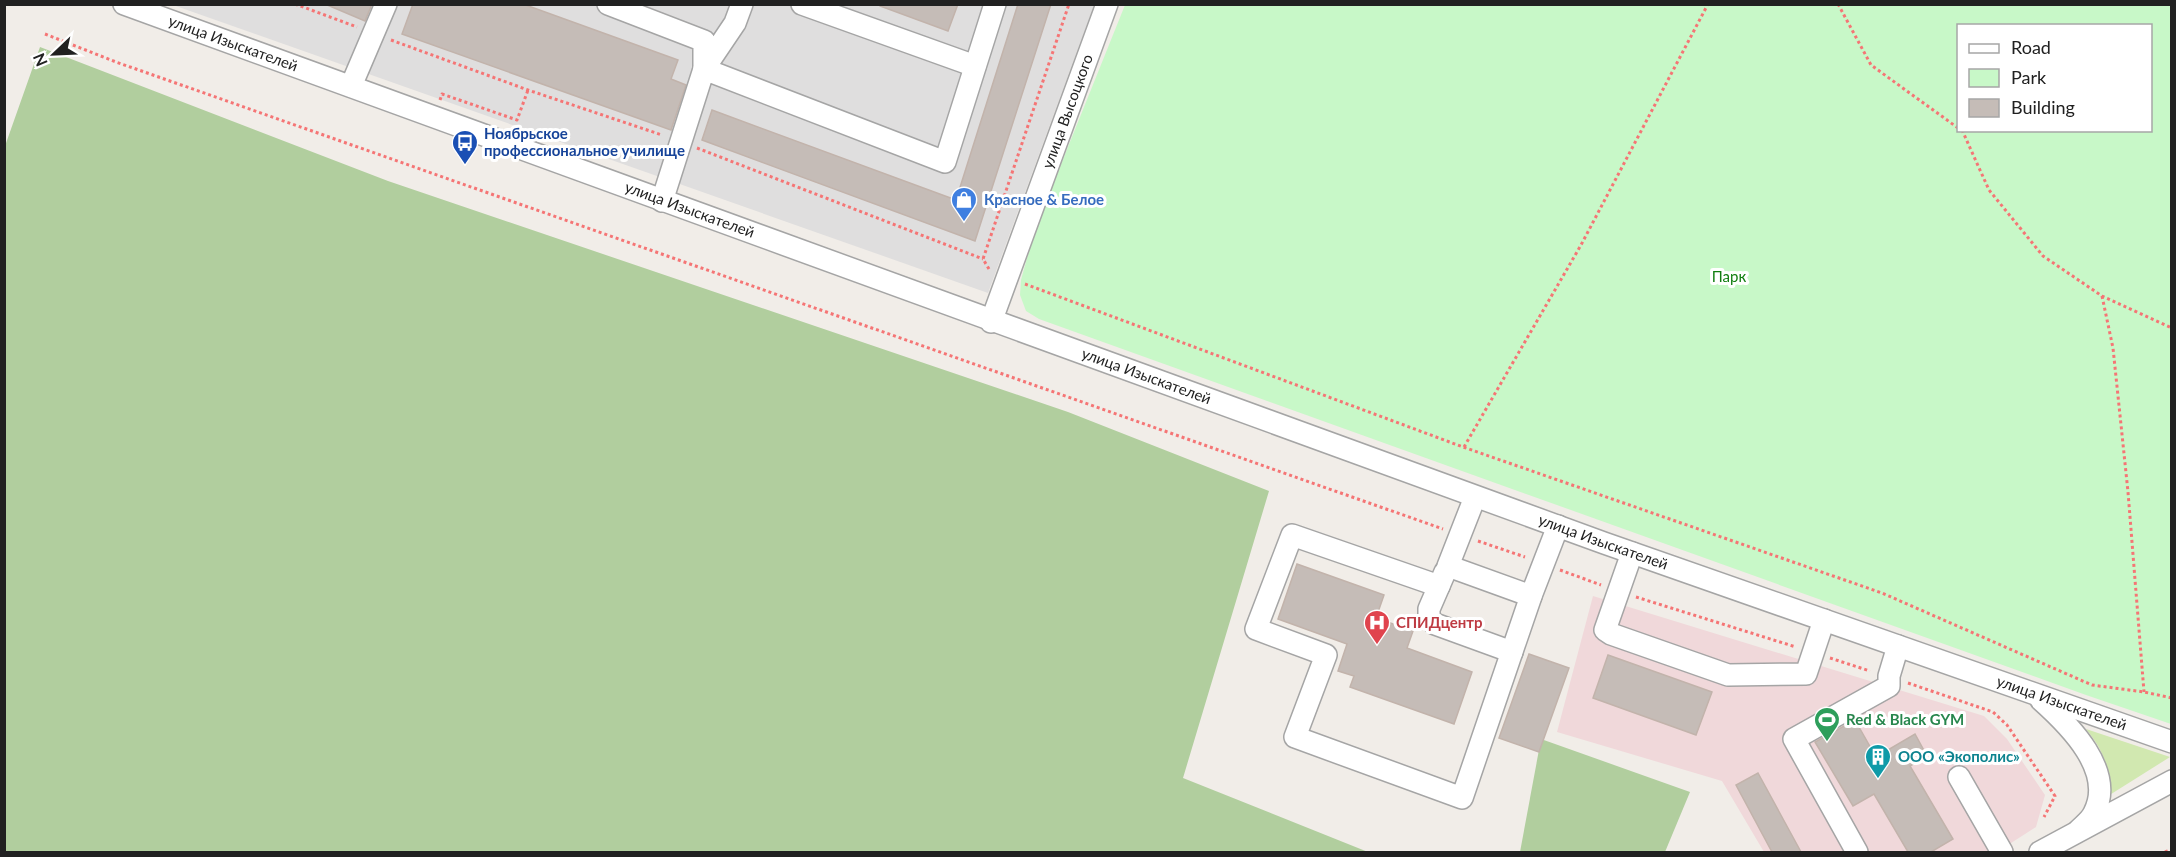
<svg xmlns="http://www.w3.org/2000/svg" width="2176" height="857" viewBox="0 0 2176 857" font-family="Lato,sans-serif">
<rect width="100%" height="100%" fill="#f1ede8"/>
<path fill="#dfdede" d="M173,5H1094L988,293Z"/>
<path fill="#f0d8da" d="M1593,596L1984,716L2007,739L2045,795L2036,827L1997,852H1764L1722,781L1557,732Z"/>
<path fill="#d1e8b0" d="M2086,729L2170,757L2108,796C2111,768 2103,750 2086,729Z"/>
<g fill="#b1ce9e">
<path d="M40,47L388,181L1068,412L1269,491L1183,778L1368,852H5V146Z"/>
<path d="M1541,739L1690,792L1665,852H1520Z"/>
</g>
<path fill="#c8f8c8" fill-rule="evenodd" d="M1125,5H2171V724L2086,695L1039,319L1026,311L1020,295L1021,280L1035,229ZM1958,26H2150V130H1958Z"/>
<g fill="#c5bcb7" stroke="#c2b3ab" stroke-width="1.5">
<path d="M325,4H372L365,21Z"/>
<path d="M413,4H523L678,60L671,79L686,85L671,130L402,34Z"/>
<path d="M880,4H958L948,31L880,6Z"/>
<path d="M1018,4H1051L975,241L702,140L712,110L956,200Z"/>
<path d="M1297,564L1384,595L1376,618L1413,631L1407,648L1472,672L1454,724L1350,687L1354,676L1338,671L1347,644L1278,619Z"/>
<path d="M1529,654L1569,668L1539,752L1499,738Z"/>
<path d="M1608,655L1712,692L1696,735L1593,698Z"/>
<path d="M1855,720L1876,757L1915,734L1927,756L1910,766L1953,839L1931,852H1908L1874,794L1853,806L1815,742Z"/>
<path d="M1758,773L1801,852H1772L1736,785Z"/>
</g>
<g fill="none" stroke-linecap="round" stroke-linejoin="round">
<defs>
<g id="minor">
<path id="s1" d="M124,4L1604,543L2172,742"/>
<path d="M608,4L704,41V69L735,23L742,4"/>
<path d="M802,4L975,66"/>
<path d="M351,86L386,4"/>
<path d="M662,201L704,69L945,162L995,4"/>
<path id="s2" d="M991,322L1107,4"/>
<path d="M1475,497L1448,566L1531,596"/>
<path d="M1632,553L1605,630L1611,634L1728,675L1806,674L1824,620"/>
<path d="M1445,572L1429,609V618L1435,624L1512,652"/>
<path d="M1439,586L1292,535L1256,629L1326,655L1295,737L1462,798L1531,596L1558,526"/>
<path d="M2041,700C2069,725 2116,771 2094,813C2091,820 2084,825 2079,830"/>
<path d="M1959,777L2002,852"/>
<path d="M1857,852L1794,739L1889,686V676L1898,646"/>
<path d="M2040,852L2172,781"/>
</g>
</defs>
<use href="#minor" stroke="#a5a5a5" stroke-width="24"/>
<g stroke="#f57575" stroke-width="3" stroke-dasharray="3 3" stroke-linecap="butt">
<path d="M295,4L357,27"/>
<path d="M1838,4L1871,65L1958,128"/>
<path d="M45,34L116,62L1443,529"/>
<path d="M391,40L528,90L662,135"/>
<path d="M440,100L442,94L517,120L528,90"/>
<path d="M1962,130L1989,190L2043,256L2102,296L2172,328"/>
<path d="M697,148L983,259"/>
<path d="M989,269L983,259L1069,4"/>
<path d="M1025,284L1463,447L1882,593L2092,685L2144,692L2172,698"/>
<path d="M2102,296L2113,348L2128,492L2144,692"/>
<path d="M1464,447L1581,245L1708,4"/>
<path d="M1478,541L1525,557"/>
<path d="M1560,570L1601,585"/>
<path d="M1636,597L1796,647"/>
<path d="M1830,658L1870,671"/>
<path d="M1908,683L1993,712L2007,725L2055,796L2044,817"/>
<path d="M2165,852L2172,849"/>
</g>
<use href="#minor" stroke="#fff" stroke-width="21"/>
</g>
<defs>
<symbol id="bus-pin" viewBox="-11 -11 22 30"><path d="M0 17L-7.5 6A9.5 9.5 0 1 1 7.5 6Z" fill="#1a4fb4" stroke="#fff"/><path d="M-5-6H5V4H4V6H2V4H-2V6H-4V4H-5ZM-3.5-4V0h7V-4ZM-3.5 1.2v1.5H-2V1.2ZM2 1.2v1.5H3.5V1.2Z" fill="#fff"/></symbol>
<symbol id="shop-pin" viewBox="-11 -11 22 30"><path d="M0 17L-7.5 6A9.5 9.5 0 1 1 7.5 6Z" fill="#3f7fe0" stroke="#fff"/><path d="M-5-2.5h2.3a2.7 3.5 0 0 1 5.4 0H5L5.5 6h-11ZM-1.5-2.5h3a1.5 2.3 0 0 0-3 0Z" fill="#fff"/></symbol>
<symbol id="hospital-pin" viewBox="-11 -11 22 30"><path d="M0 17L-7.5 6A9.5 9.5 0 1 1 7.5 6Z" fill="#e0444e" stroke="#fff"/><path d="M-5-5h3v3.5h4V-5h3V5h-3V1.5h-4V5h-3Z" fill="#fff"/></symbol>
<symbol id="stadium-pin" viewBox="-11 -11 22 30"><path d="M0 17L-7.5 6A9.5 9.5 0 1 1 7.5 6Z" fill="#2e9e5b" stroke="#fff"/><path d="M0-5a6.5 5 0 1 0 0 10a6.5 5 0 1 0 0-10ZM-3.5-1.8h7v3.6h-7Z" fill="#fff"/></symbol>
<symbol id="building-pin" viewBox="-11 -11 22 30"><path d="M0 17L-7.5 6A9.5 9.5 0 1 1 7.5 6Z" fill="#0f9aa8" stroke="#fff"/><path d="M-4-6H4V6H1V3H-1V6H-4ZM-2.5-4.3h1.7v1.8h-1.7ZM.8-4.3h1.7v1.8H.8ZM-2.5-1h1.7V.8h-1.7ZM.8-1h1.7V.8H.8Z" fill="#fff"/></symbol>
</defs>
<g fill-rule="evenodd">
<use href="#bus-pin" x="450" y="128" width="30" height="40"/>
<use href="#shop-pin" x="949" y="185" width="30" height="40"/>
<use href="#hospital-pin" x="1362" y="608" width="30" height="40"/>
<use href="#stadium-pin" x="1812" y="705" width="30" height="40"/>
<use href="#building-pin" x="1863" y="742" width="30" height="40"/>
</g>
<g text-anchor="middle" stroke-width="6" stroke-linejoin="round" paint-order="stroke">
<g font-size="15" fill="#212121" stroke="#fff">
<text dy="5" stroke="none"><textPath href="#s1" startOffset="116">улица Изыскателей</textPath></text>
<text dy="5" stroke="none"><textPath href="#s2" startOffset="224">улица Высоцкого</textPath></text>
<text dy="5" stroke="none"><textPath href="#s1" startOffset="602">улица Изыскателей</textPath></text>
<text dy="5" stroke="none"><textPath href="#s1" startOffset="1088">улица Изыскателей</textPath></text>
<text dy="5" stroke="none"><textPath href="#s1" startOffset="1574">улица Изыскателей</textPath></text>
<text dy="5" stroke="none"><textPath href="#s1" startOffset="2060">улица Изыскателей</textPath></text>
</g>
<g font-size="15" font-weight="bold" fill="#164399" stroke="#fff" text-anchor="start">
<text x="484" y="139">Ноябрьское<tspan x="484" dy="17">профессиональное училище</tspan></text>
</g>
<g font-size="15" font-weight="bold" fill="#366cbe" stroke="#fff" text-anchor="start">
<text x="984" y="205">Красное &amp; Белое</text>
</g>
<g font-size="15" fill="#117e10" stroke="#fff">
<text x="1729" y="282">Парк</text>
</g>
<g font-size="15" font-weight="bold" fill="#be3a42" stroke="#fff" text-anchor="start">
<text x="1396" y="628">СПИДцентр</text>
</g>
<g font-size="15" font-weight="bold" fill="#27864d" stroke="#fff" text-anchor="start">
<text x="1846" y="725">Red &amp; Black GYM</text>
</g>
<g font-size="15" font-weight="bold" fill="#0d838f" stroke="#fff" text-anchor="start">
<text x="1898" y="762">ООО «Экополис»</text>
</g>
</g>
<rect width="2176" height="857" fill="none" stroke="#212121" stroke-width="12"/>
<rect x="1957" y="24" width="195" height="108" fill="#ffffff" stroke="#a6a6a6" stroke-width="1.5"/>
<rect x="1969" y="44" width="30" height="9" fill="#ffffff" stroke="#a6a6a6" stroke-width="1.5"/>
<text x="2011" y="54" font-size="18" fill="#212121">Road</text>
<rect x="1969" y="69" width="30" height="18" fill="#c8f8c8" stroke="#a6a6a6" stroke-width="1.5"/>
<text x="2011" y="84" font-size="18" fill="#212121">Park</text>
<rect x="1969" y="99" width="30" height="18" fill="#c5bcb7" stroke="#a6a6a6" stroke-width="1.5"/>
<text x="2011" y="114" font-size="18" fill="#212121">Building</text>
<g transform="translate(54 54) rotate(247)" stroke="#ffffff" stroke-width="4.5" paint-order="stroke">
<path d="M0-4.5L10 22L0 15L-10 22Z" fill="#212121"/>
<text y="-9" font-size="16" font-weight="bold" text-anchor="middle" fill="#212121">N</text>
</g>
</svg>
